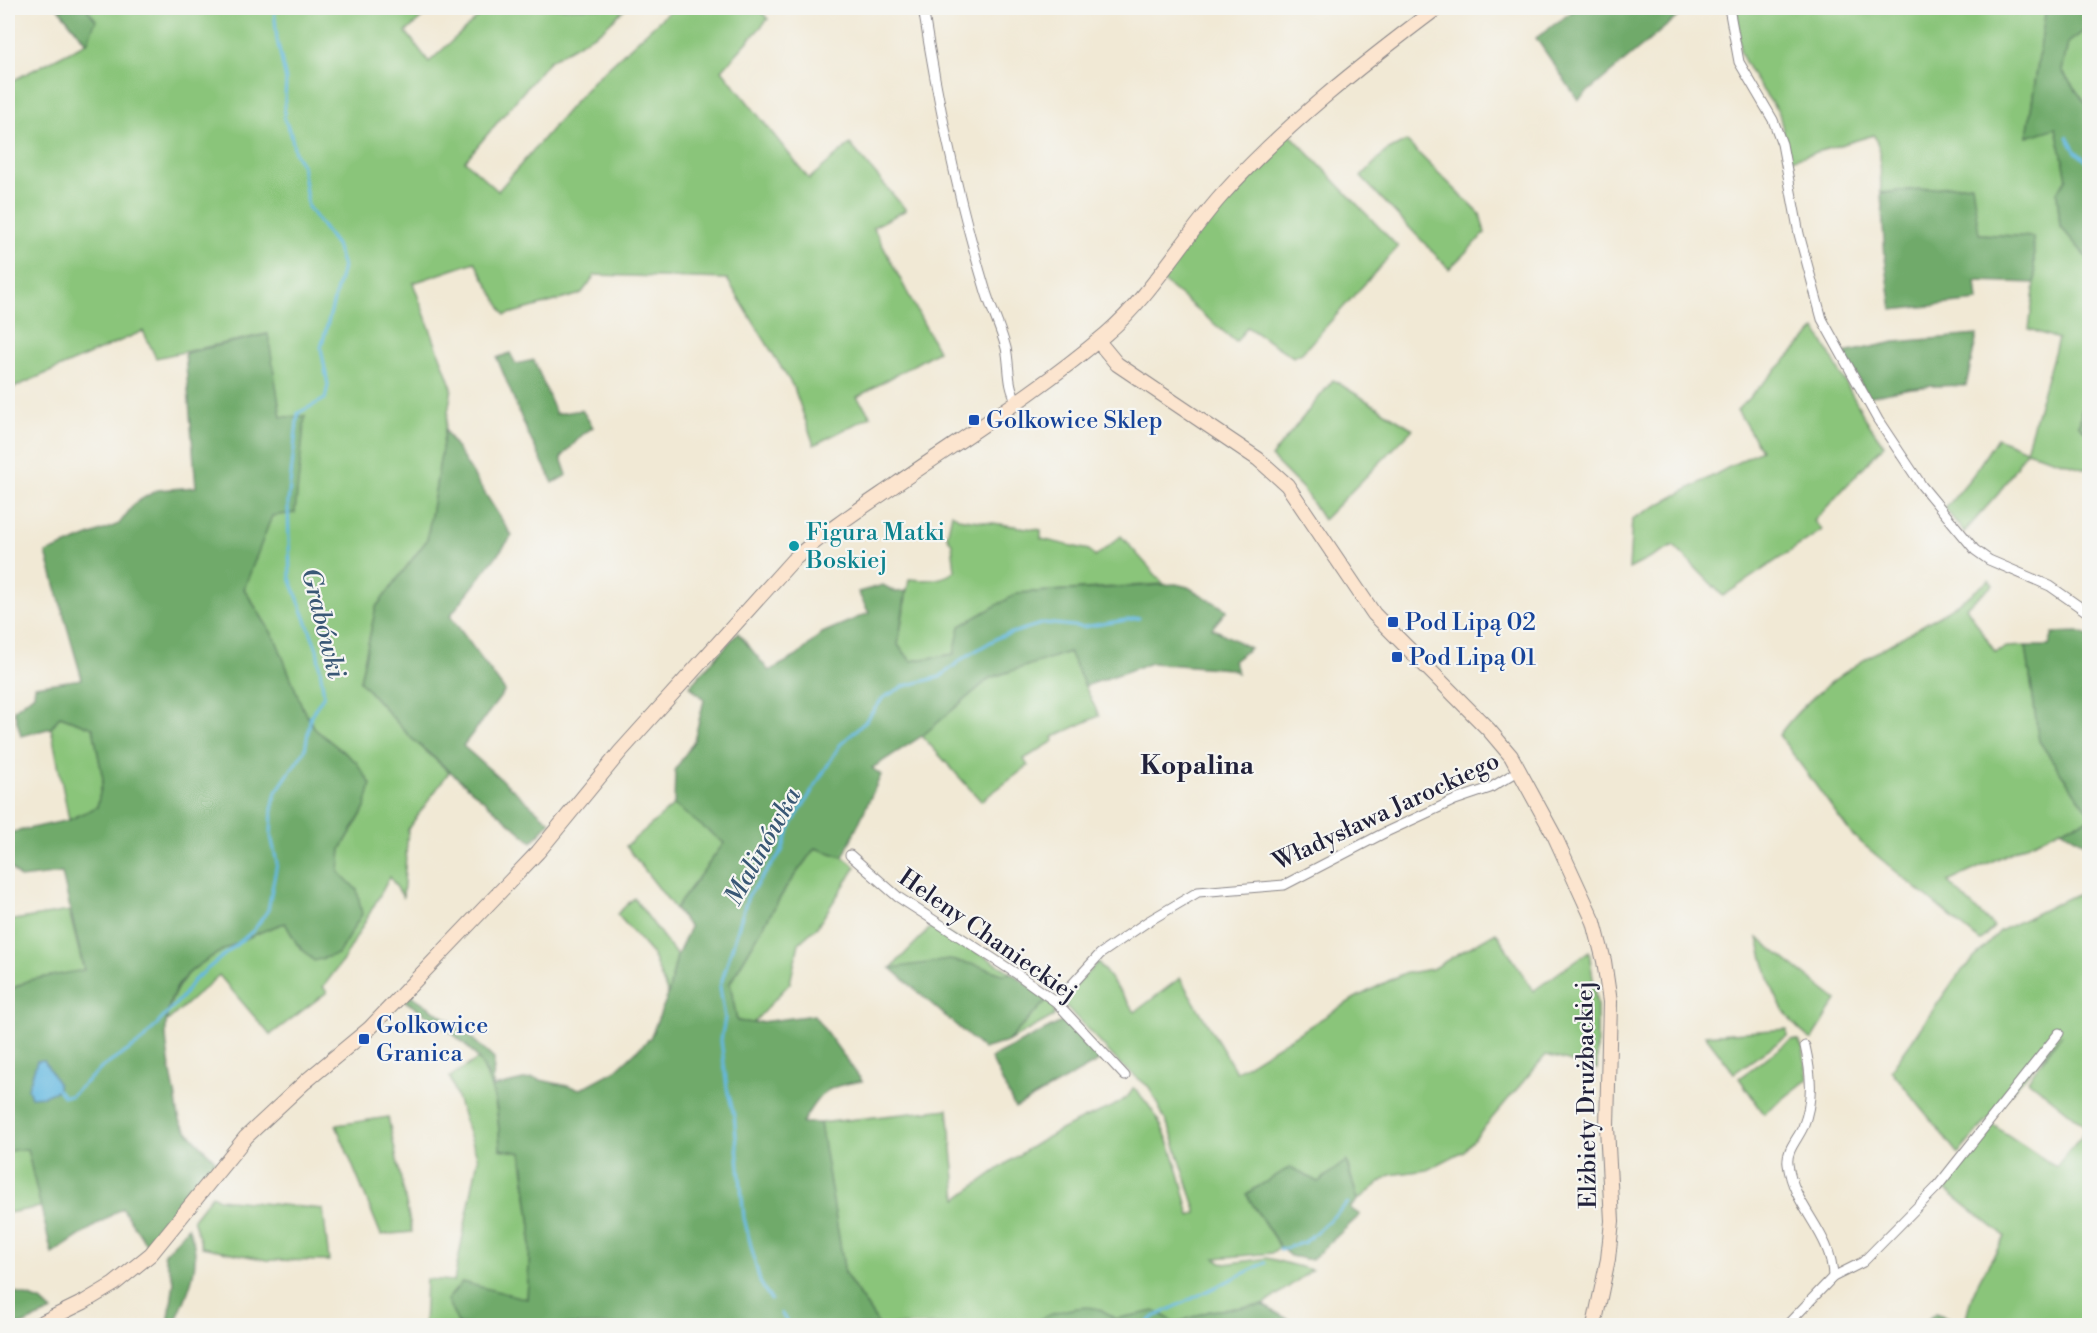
<svg xmlns="http://www.w3.org/2000/svg" width="2097" height="1333" viewBox="0 0 2097 1333" font-family="'Libre Bodoni',serif">
<rect width="100%" height="100%" fill="#f6f6f2"/>
<filter id="ink" filterUnits="userSpaceOnUse"><feTurbulence type="fractalNoise" baseFrequency=".0167" numOctaves="2"/><feDisplacementMap in="SourceGraphic" scale="12" xChannelSelector="R" yChannelSelector="G"/><feConvolveMatrix kernelMatrix="1 2 1 2 8 2 1 2 1" color-interpolation-filters="sRGB"/></filter>
<filter id="wash" filterUnits="userSpaceOnUse"><feTurbulence type="fractalNoise" baseFrequency=".008" numOctaves="4" result="noise"/><feDisplacementMap in="SourceGraphic" scale="24" xChannelSelector="R" yChannelSelector="G"/><feGaussianBlur stdDeviation="1.35" result="paint"/><feColorMatrix in="noise" values="0 0 0 0 0 0 0 0 0 0 0 0 0 0 0 0 0 1.4 0 .05"/><feComposite in="paint" operator="in"/></filter>
<g filter="url(#wash)">
<rect width="100%" height="100%" fill="#f1e9d5"/>
<g fill="#8ac57a" stroke="#56745a" stroke-width="1.5">
<path d="M58,8H433L406,32L429,62L488,8H626L601,31L549,61L465,161L498,191L592,82L673,8H758L768,19L722,70L809,179L850,144L906,210L873,227L938,351L857,397L871,416L814,445L794,388L727,279L595,275L581,294L505,315L475,262L413,283L452,388L427,540L376,607L360,681L410,737L449,772L408,829L403,897L390,877L344,959L323,987L327,992L270,1035L219,975L165,1023C169,1007 173,993 183,980C199,958 259,931 285,923L297,944L357,890L338,872L341,849L365,808L356,762L316,730L303,709L276,640L244,589L305,416L281,418L267,334L156,358L143,331L8,390V83L86,43Z"/>
<path d="M1737,8H2046L2027,137L2056,127L2067,178L2057,193L2060,226L2089,260L2088,373L2079,426L2089,435V470L2026,451L1999,493L1964,532L1945,509L1973,475L1997,438L2026,450L2058,339L2029,329L2035,283L2033,237L1978,234L1971,184L1881,193L1880,152L1874,135L1790,160L1779,113L1754,78L1740,52Z"/>
<path d="M2089,27V108L2062,71L2068,43Z"/>
<path d="M1288,132L1398,247L1302,353L1293,357L1247,327L1236,342L1164,282V274L1214,209Z"/>
<path d="M1406,141L1480,214L1485,233L1449,269L1361,177L1385,152Z"/>
<path d="M1816,329L1866,420L1884,445L1814,521L1822,530L1723,596L1674,546L1629,569L1632,519L1761,450L1737,410Z"/>
<path d="M1333,380L1413,429L1323,520L1303,489L1271,457Z"/>
<path d="M952,513L958,518L1041,530V539L1089,550L1095,557L1121,536L1164,584L1018,593L954,654L911,661L898,645L909,579C925,580 941,582 955,571L952,544L947,536Z"/>
<path d="M1989,580L1993,585L1966,607L1995,652L2006,647L2026,646L2039,741L2089,813V819L2061,829L1948,882L1994,927L1980,941L1852,835L1779,735C1833,660 1921,637 1989,580Z"/>
<path d="M1069,652L1099,716L1053,737L1054,741L1024,759L1028,766L981,801L922,736L990,678Z"/>
<path d="M60,716L93,728L103,779L97,807L69,820L51,728Z"/>
<path d="M674,805L725,842L675,909L626,846Z"/>
<path d="M815,848L843,857L856,867L817,927L799,943L790,983L753,1023L737,1021L730,983L787,886Z"/>
<path d="M2089,891V1325H1966C1966,1295 1990,1262 2005,1237L1945,1189L1993,1125L2056,1167L2088,1128L2028,1080L2062,1034L1958,1154L1891,1070L1957,976L2000,931L2074,895Z"/>
<path d="M634,898L677,956L668,995L652,954L617,914Z"/>
<path d="M69,911L84,971L29,980L8,991V921Z"/>
<path d="M933,925L1012,973L1002,974L977,965L891,968Z"/>
<path d="M1496,932L1533,991L1589,951L1597,1006V1069L1546,1055L1464,1151L1427,1170L1390,1175L1358,1200L1347,1162L1318,1183L1253,1206L1280,1247L1273,1253L1215,1258L1225,1264L1267,1258L1312,1270L1263,1305L1210,1311L1176,1323L1155,1311L1115,1319L1100,1309L1031,1325H879L845,1274L820,1123L948,1109L957,1199C998,1169 1036,1140 1083,1119C1097,1112 1128,1104 1133,1088C1168,1119 1179,1172 1190,1216L1197,1213L1171,1132L1149,1087L1120,1064L1061,1001L1098,962L1135,1012L1180,978L1236,1072L1355,998L1402,974L1432,969Z"/>
<path d="M1758,938L1837,1000L1812,1040C1777,1016 1767,977 1758,938Z"/>
<path d="M1047,1000L1054,1007V1016L1007,1042Z"/>
<path d="M1787,1029V1036L1734,1073L1705,1035Z"/>
<path d="M1791,1040L1798,1041L1803,1048L1808,1079L1764,1114L1739,1078Z"/>
<path d="M479,1058C494,1090 499,1112 500,1148L521,1152L531,1227L527,1300L462,1282L459,1325L424,1326L426,1279L454,1281L478,1159L450,1077Z"/>
<path d="M388,1117L412,1232L381,1235L336,1125Z"/>
<path d="M27,1149L41,1207L8,1213V1151Z"/>
<path d="M212,1195L219,1199L323,1209L329,1261L267,1260L202,1247L193,1219Z"/>
</g>
<g fill="#6faa6a" stroke="#486652" stroke-width="1.5">
<path d="M58,8H86L96,20L87,43Z"/>
<path d="M1577,8H1688L1578,100L1536,38Z"/>
<path d="M2046,8H2089V27L2068,43L2062,71L2089,108V260L2060,226L2057,192L2067,178L2056,128L2027,137Z"/>
<path d="M1972,184L1979,234L2033,237L2035,283L1976,281L1978,301L1892,310L1885,258L1881,193Z"/>
<path d="M268,334L281,417L305,416L295,513L272,516L244,589L276,640L303,709L316,730L356,762L371,784L365,808L341,849L339,872L357,890L362,914L338,954L314,961L297,944L285,923C257,932 203,957 184,978C155,1010 168,1056 175,1093C177,1102 177,1117 182,1124C192,1138 205,1149 217,1162L185,1197L150,1250L122,1208L52,1254L27,1149L8,1151V991L29,980L84,970L62,873L20,878L8,865V833L69,820L97,807L103,779L93,728L60,716L51,728L21,736L14,710L34,694L35,686L82,679L46,553L119,524L135,503L157,490L196,487L185,353Z"/>
<path d="M1977,335L1966,386C1931,384 1901,388 1868,397L1844,353L1895,342Z"/>
<path d="M2089,345V435L2079,426L2088,373Z"/>
<path d="M510,353L516,364L534,360L556,414L582,410L593,427L581,436L561,458L567,475L553,483L528,434L497,358Z"/>
<path d="M445,430L512,536L450,616L505,691L463,746L550,822L532,842L410,737L360,681L376,607L427,540Z"/>
<path d="M1176,584L1188,587L1227,610L1212,628L1250,648L1233,661L1238,673L1230,669L1151,663L1085,686L1069,652L990,678L922,736L872,768L881,775L843,857L815,848L787,886L730,983L737,1021L753,1023L814,1015L862,1081C825,1087 821,1091 802,1123H820L845,1274L879,1325H459L447,1300L462,1282L527,1299L531,1227L522,1153L500,1149C497,1059 476,1048 405,1001L411,995L461,1028L494,1059L493,1087L532,1078L581,1089L616,1070L650,1038L668,995L677,956L690,927L675,909L724,843L674,805L675,770L694,741L704,700L690,686L738,633L769,671L797,656L822,633L869,613L858,592L883,585L896,592L906,591L898,645L911,661L954,654L960,626L1018,593Z"/>
<path d="M2078,632L2089,636V813L2039,741L2026,646H2049L2053,633Z"/>
<path d="M2089,819V847L2061,829Z"/>
<path d="M949,960L977,965L1002,974L1012,973L1047,1000L1007,1042L983,1049L891,968Z"/>
<path d="M1067,1019L1104,1058L1015,1108L991,1058Z"/>
<path d="M1346,1161L1358,1200L1350,1208L1360,1215L1311,1260L1290,1256L1280,1247L1246,1194L1290,1167L1318,1182Z"/>
<path d="M188,1227C205,1260 188,1294 174,1325H168L174,1282L164,1255Z"/>
<path d="M8,1290L41,1301L52,1311L22,1325L8,1326Z"/>
<path d="M1263,1305L1298,1325H1031C1043,1314 1083,1303 1099,1309C1105,1311 1111,1316 1115,1319L1155,1311L1176,1323L1210,1311Z"/>
<path d="M1935,1313L1952,1319L1951,1325H1922Z"/>
</g>
<path fill="#65b9e1" stroke="#446e8e" stroke-width="1.5" d="M44,1060L58,1084V1090L44,1096L31,1097L28,1088L37,1061Z"/>
<g fill="none" stroke-linecap="round" stroke-linejoin="round">
<g stroke="#65b9e1" stroke-width="3">
<path d="M2067,137L2075,151L2090,164"/>
<path d="M58,1090L63,1096H70L103,1067L141,1042L182,997L193,981L254,930L268,910L277,863L271,836L272,809L276,792L305,750L311,715L324,695L317,649L290,578L288,503L298,413L325,399L328,385L321,348L343,267L336,245L308,207L302,165L295,153L291,134L284,118L286,80L277,40L274,8"/>
<path d="M1280,1250L1305,1242L1348,1203"/>
<path d="M771,1300L760,1282L744,1218L734,1115L727,1088L721,1040L725,1018L720,987L748,896L782,851L790,827L840,745L865,722L883,698L904,686L940,677L962,659L999,637L1044,623L1083,627L1139,618"/>
<path d="M781,1313L790,1326"/>
<path d="M1144,1326L1154,1317L1265,1263"/>
</g>
</g>
</g>
<g filter="url(#ink)">
<g fill="none" stroke-linecap="round" stroke-linejoin="round">
<defs>
<g id="street">
<path d="M923,8C938,103 958,200 986,292C992,311 1001,329 1006,348C1010,366 1007,386 1017,401"/>
<path d="M1729,8L1739,62L1773,120L1782,144L1799,234L1822,319L1878,420L1922,486L1975,550L1989,560L2050,586L2090,614"/>
<path d="M850,855L898,897L1017,974L1056,1002L1125,1076"/>
<path d="M1056,1002L1100,954L1147,922L1198,892L1284,885L1386,832L1455,800L1490,788L1520,770"/>
<path d="M1805,1046C1811,1072 1814,1100 1803,1127C1798,1139 1786,1150 1788,1164C1794,1209 1832,1232 1833,1277"/>
<path d="M1786,1326L1833,1277L1863,1262L1937,1187L2059,1033"/>
</g>
<g id="secondary">
<path d="M1098,341L1117,364L1258,459L1287,485L1374,614L1489,730L1511,756L1555,837L1594,922L1604,961L1610,1002L1607,1127L1612,1221L1608,1259L1594,1326"/>
<path d="M35,1326L84,1302L114,1284L151,1254L246,1137L305,1082L369,1029L538,852L620,752L793,560C825,532 860,509 895,485C966,436 1040,390 1106,334C1151,296 1182,240 1222,195C1286,124 1361,65 1437,8"/>
</g>
</defs>
<use href="#street" stroke="#8a8688" stroke-width="11"/>
<use href="#secondary" stroke="#8a8688" stroke-width="16"/>
<use href="#street" stroke="#fff" stroke-width="9"/>
<use href="#secondary" stroke="#fce5cf" stroke-width="14"/>
</g>
</g>
<g fill="#1a4fb4" stroke="#f6f6f2" stroke-width="2">
<rect x="968" y="414" width="12" height="12" rx="3"/>
<rect x="1387" y="616" width="12" height="12" rx="3"/>
<rect x="1391" y="651" width="12" height="12" rx="3"/>
<rect x="358" y="1033" width="12" height="12" rx="3"/>
</g>
<circle fill="#0f9aa8" stroke="#f6f6f2" stroke-width="2" cx="794" cy="546" r="6"/>
<g text-anchor="middle" stroke-width="4.5" stroke-linejoin="round" paint-order="stroke">
<g font-size="24" fill="#164399" stroke="#f6f6f2" text-anchor="start">
<text x="986" y="428">Golkowice Sklep</text>
<text x="1405" y="630">Pod Lipą 02</text>
<text x="1409" y="665">Pod Lipą 01</text>
<text x="376" y="1033">Golkowice<tspan x="376" dy="28">Granica</tspan></text>
</g>
<g font-size="24" fill="#0d838f" stroke="#f6f6f2" text-anchor="start">
<text x="806" y="540">Figura Matki<tspan x="806" dy="28">Boskiej</tspan></text>
</g>
<g font-size="24" fill="#22223b" stroke="#f6f6f2">
<text transform="translate(1386 811) rotate(-25)" y="8">Władysława Jarockiego</text>
<text transform="translate(988 935) rotate(35)" y="8">Heleny Chanieckiej</text>
<text transform="translate(1586 1095) rotate(-91)" y="8">Elżbiety Drużbackiej</text>
</g>
<g font-size="26" font-style="italic" fill="#395775" stroke="#f6f6f2">
<text transform="translate(324 623) rotate(76)" y="9">Grabówki</text>
<text transform="translate(762 846) rotate(-61)" y="9">Malinówka</text>
</g>
<g font-size="26" font-weight="bold" fill="#22223b" stroke="#f6f6f2">
<text x="1197" y="774">Kopalina</text>
</g>
</g>
<rect width="2097" height="1333" fill="none" stroke="#f6f6f2" stroke-width="30"/>
</svg>
